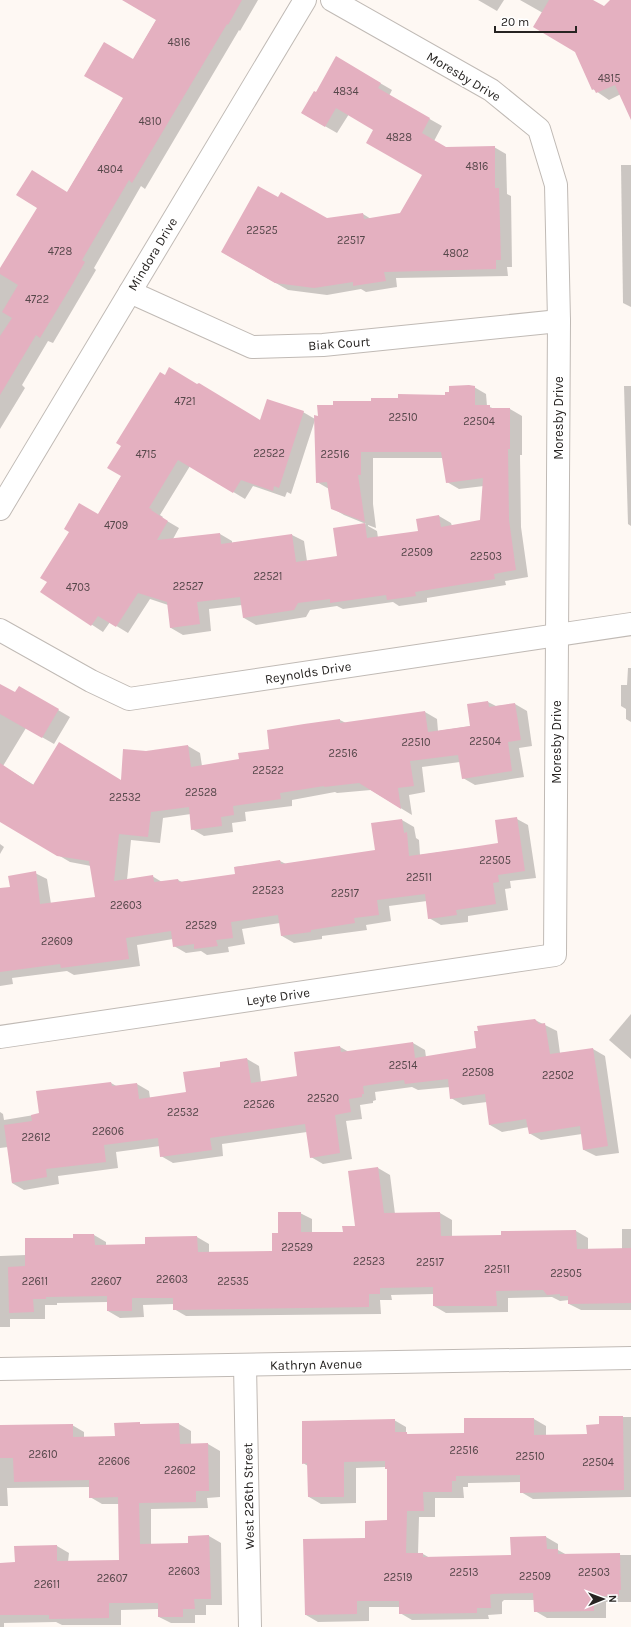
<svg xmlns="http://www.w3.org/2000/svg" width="631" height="1627" viewBox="0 0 631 1627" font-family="Karla,sans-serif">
<rect width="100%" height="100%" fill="#fef8f3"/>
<g fill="#0003" fill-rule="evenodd">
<path d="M141,0H258L240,31L239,30L145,189L141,186L94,268L96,270L83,292L53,343L48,341L22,385L25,388L0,429V271L67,193L124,97L133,60L157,19Z"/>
<path d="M478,0H504L497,11Z"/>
<path d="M520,0H591L604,8L612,0H631V113L621,94L609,100L593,89L576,51L543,13Z"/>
<path d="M337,58L392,90L389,96L442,126L434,141L446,148L494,147L506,154L507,194L511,196L512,267H507L508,276L396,278L397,287L366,292L361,289L327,295L288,290L222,252L279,199L326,219L363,214L371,219L400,214L423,175L375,130L349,114L337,133L302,113L316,93Z"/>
<path d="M621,165H631V307L623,303Z"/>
<path d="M624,386H631V526L628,524Z"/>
<path d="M474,387L486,394L487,406L495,409H510L522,416V455H520L521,527L528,577L505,581L506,585L427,598V602L399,606L393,602L343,609L337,606L310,610L306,617L256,625L244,618L242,605L209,609L211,631L183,635L171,628L168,605L150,599L128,633L110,622L103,632L42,592L98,515L122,475L261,421L303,412L315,419L334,406L446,396ZM315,420L317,482L329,489L332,508L344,515L366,524L335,529L339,557L307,561L304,541L292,535L232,543V541L220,534L173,539L179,528L162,518L163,517L160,515L190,466L245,499L253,486L285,497L287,492L291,494ZM373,458H443L447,482L459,489L484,486L481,521L452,526L451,523L439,516L419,532L378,538L377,531L368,526V525L376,528L373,504Z"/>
<path d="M628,668H631V730V722L626,719V709L621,706V685H627Z"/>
<path d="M0,685L15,694L19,687L70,717L54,744L26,728L3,766L34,785L121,781L146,752L188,746L200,753L202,766L240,760L270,749L340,720L346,723L425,712L437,719L438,731L471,726L488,702L496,706L515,704L527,711L532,746L519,748L524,777L475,785L463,778L460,762L422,767L425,792L409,795L412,815L371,790L337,793L335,792L292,800V806L245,812L246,821L232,823L233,832L204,836L192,829L191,814L163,818L160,843L131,840L127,880L152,876L162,882L178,880L182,882L236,875L235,867L280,861L286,864L376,851L402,820L414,827L416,838L419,840L420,855L499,844L517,819L528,825L536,878L510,881L511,888L505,889L508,910L468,916V922L441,925L429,918L427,901L389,906L391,921L366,925L367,930L322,936V939L294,943L282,936L280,923L242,929L245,944L228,947L229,952L207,955L201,951L186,953L174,946L173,939L137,945L140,966L74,975L67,971L12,978L13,984L0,986V911L35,873L47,879L51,904L96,898L91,866L70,862L9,826L0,787Z"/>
<path d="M0,844L4,847L0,854Z"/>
<path d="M631,1014V1059L609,1040Z"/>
<path d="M535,1020L557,1031L560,1053L593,1049L605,1056L619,1153L596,1156L584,1150L582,1134L541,1140L529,1133V1127L502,1132L490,1125L487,1102L463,1105L451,1098L450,1087L418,1090L412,1087L375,1092L376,1100L373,1101V1103L360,1105L362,1119L346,1121L352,1159L323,1164L311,1157L307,1132L222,1144L223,1156L173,1163L161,1156L160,1146L116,1152L118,1168L58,1176L59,1184L24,1190L12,1183L8,1147L0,1148V1112L3,1114L4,1120L40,1114L37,1092L111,1083L118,1087L137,1084L149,1091L150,1098L188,1093L221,1068L247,1059L259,1066L261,1082L298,1077L340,1047L349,1052L413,1043L425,1050L426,1057L478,1049Z"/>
<path d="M378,1168L390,1175L395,1214L440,1213L452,1220V1237L502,1236V1232L576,1231L588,1238V1249H622V1229H631V1310H581L569,1304V1300L560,1301L552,1297L508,1298V1312L446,1313L434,1306V1294L391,1295L392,1300H380L381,1314L186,1316L174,1309V1304L143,1305L144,1317L120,1318L108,1311V1302L57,1303V1305H45V1319H10V1327H0V1256L26,1255L74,1239V1235H94L106,1242V1246L146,1245V1238L197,1237L209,1244V1253L273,1252L279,1234L300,1213L312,1219V1233H344L356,1227Z"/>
<path d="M600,1417H631V1497L533,1499L521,1492V1482L468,1483V1487H463L464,1498H435V1517H419L418,1554H423L430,1558L512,1556L546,1537L558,1544V1550L567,1555H631V1602H606V1618H547L535,1611L534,1600H504L502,1602V1614L488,1615L489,1619L412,1620L400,1613V1607H369V1621L318,1622L306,1615L366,1539L388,1521V1470L386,1467L356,1468V1503L321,1504L309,1497L308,1466L303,1463L394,1420L406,1427V1433L409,1435L465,1434V1419H534L546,1426V1436L588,1435L600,1425Z"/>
<path d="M179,1424L191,1431V1444H208L220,1451V1497L207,1498L208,1508L151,1509V1545L190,1544L189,1537L209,1536L221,1543L222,1605H206V1615H195V1623H171L159,1617V1609L121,1610V1625H62L56,1622L4,1623V1627H0V1564L16,1563L57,1546L69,1553L68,1562L120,1561L119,1504H102L90,1497V1487L7,1488L8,1506H0V1426L72,1425L84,1432V1438L116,1437Z"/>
</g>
<g fill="#e4b0c0">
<path d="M122,0H242L228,25L227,24L132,183L129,180L82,260L85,262L72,285L40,338L36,335L0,395V336L12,318L2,312L18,285L0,274V268L37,208L16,195L32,170L67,192L123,98L84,76L104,42L133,59L156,20Z"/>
<path d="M549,0H593L604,6L610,0H631V120L615,85L596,93L594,89L592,90L575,52L533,27Z"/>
<path d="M336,56L381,83L378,88L430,118L422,133L446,147L495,146V188H499L501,260H496V269L384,272L386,281L353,286V282L314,288L275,283L221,252L258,186L278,197L281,192L327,218L363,213L364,219L400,213L422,175L366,143L373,130L336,108L325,127L301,113L314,91L316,92Z"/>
<path d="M169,367L197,384L199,383L260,420L267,399L304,411L279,488L274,486L273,491L241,480L233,493L178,460L149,508L152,509L151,510L168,521L157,540L220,533L221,544L292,534L296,562L337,556L333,528L365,523L367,538L418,531L416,519L439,515L441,527L480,520L483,478L446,483L441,452H361V475H358L365,522L331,509L327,482L316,483L314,415L318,416L317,405H333V401H371V398H398V394L445,395V392H449V386L469,385L475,386V405H490V408H510V449H508L509,520L516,570L494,574L495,579L415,592L416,596L387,600L386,595L330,603V599L298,603L294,610L243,618L240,597L197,602L200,624L170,628L167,602L138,593L116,627L98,616L91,626L40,592L47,582L40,578L69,532L64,529L79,503L98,514L121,476L107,468L121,446L116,443L160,372L165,375Z"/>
<path d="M0,684L15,692L19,686L59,709L42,738L0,714Z"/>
<path d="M488,701L489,707L515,703L521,740L508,742L512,771L462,779L458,755L410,761L414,786L398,788L401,809L359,783L324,787V786L280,793L281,799L233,806L234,815L221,817L222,826L191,830L189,807L151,812L148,837L119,834L114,881L153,875L154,882L178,879L179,882L235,874L234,867L280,860L281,864L375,850L371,823L402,819L404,833L407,832L409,856L466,848L498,843L495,820L517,817L525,871L498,875L499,882L493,883L496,904L456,910L457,915L428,919L425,894L377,900L379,915L354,918L355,923L311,930V932L281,936L278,915L231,922L233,938L216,940L218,946L194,949V944L173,947L171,931L126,938L129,959L61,968L60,964L0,972V888L10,887L8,876L36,871L40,904L95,897L89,861L57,856L0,822V763L33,785L59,742L121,780L123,749L146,751L188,745L191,767L239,759L238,753L269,749L267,730L304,724L340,719V723L425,711L428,732L470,726L467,704Z"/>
<path d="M535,1019L539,1024L545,1023L550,1054L593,1048L608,1146L583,1150L580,1126L529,1134L526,1119L489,1125L485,1094L450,1099L448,1079L405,1084L404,1080L363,1086L364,1094H362V1097L349,1099L351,1112L335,1115L340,1153L310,1158L305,1124L210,1138L212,1150L160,1157L158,1138L104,1145L106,1162L46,1169L47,1177L12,1183L4,1125L32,1121L31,1115L39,1113L36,1091L111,1082L112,1086L137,1083L139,1099L186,1092L183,1072L220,1067V1062L247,1058L251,1083L297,1076L294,1052L340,1046L341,1052L413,1042L415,1058L476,1048L474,1031H478L477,1026Z"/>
<path d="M378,1167L384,1213L440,1212L441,1236L501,1235V1231L576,1230L577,1249L631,1248V1303L568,1304V1296H560V1294L547,1295L543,1290L496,1291L497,1306H433V1287L380,1288V1294H369V1307L173,1310V1298H132V1311H107V1296L46,1297V1299H33L34,1312L9,1313L8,1267L25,1266V1238H73V1234H94L95,1245L145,1244V1237L197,1236L198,1252L272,1251V1233H278V1212H301V1232H343L342,1226H355L348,1171Z"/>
<path d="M599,1416H623L624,1490L520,1493V1475L456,1476V1481H452V1492H423L424,1511H407L406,1553H423V1557L511,1555L510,1537L546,1536L547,1549H558V1554L620,1553L621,1590H619V1596H594V1611L534,1612L533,1593L492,1594L490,1595L491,1608H477V1613L399,1614V1601H357V1614L305,1615L303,1539L365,1538V1521L387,1520V1469H385V1461L344,1462V1497H308L307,1463L302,1464V1421L395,1419V1432H407V1434L464,1433V1418H534V1435L587,1434L586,1425L599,1424Z"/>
<path d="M140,1422V1424L179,1423L180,1444L208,1443L209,1491H196V1502L139,1503L140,1544L188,1543V1536L209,1535L211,1599H194L195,1609H183V1617H158V1603H109V1618L49,1619V1615H0V1563L15,1562L14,1546L57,1545V1561L119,1560L118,1497L89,1498V1480L14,1482L13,1458H0V1425L73,1424V1437L115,1436L114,1423Z"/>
</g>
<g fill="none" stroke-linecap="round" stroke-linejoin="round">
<defs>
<g id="street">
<path d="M130,292L252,347L323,345L559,321"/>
<path d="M0,509L305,0"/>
<path d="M0,630L91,681L129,699L631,624"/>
<path d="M0,1037L555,955L559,321L556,185L539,129L491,90L332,0"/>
<path d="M245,1365L250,1627"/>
<path d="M0,1369L631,1358"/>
</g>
</defs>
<use href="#street" stroke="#c0bab5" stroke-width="24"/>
<use href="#street" stroke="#fff" stroke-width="22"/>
</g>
<g text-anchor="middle" stroke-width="3.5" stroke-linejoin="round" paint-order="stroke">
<g font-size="11" fill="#56474a">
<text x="179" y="46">4816</text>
<text x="609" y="82">4815</text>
<text x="346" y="95">4834</text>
<text x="150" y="125">4810</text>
<text x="399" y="141">4828</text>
<text x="477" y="170">4816</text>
<text x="110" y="173">4804</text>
<text x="262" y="234">22525</text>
<text x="351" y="244">22517</text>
<text x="60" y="255">4728</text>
<text x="456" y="257">4802</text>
<text x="37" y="303">4722</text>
<text x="185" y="405">4721</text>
<text x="403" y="421">22510</text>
<text x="479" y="425">22504</text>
<text x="269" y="457">22522</text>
<text x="146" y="458">4715</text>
<text x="335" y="458">22516</text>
<text x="116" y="529">4709</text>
<text x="417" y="556">22509</text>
<text x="486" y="560">22503</text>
<text x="268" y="580">22521</text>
<text x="188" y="590">22527</text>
<text x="78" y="591">4703</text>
<text x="485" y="745">22504</text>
<text x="416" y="746">22510</text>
<text x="343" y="757">22516</text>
<text x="268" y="774">22522</text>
<text x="201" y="796">22528</text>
<text x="125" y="801">22532</text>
<text x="495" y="864">22505</text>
<text x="419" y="881">22511</text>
<text x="268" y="894">22523</text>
<text x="345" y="897">22517</text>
<text x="126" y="909">22603</text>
<text x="201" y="929">22529</text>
<text x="57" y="945">22609</text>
<text x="403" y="1069">22514</text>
<text x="478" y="1076">22508</text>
<text x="558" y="1079">22502</text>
<text x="323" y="1102">22520</text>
<text x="259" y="1108">22526</text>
<text x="183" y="1116">22532</text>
<text x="108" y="1135">22606</text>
<text x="36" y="1141">22612</text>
<text x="297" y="1251">22529</text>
<text x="369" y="1265">22523</text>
<text x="430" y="1266">22517</text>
<text x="497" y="1273">22511</text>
<text x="566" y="1277">22505</text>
<text x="172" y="1283">22603</text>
<text x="35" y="1285">22611</text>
<text x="106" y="1285">22607</text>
<text x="233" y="1285">22535</text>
<text x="464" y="1454">22516</text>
<text x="43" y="1458">22610</text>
<text x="530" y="1460">22510</text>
<text x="114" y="1465">22606</text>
<text x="598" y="1466">22504</text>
<text x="180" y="1474">22602</text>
<text x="184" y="1575">22603</text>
<text x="464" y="1576">22513</text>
<text x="594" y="1576">22503</text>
<text x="535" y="1580">22509</text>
<text x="398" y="1581">22519</text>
<text x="112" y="1582">22607</text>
<text x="47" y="1588">22611</text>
</g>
<g font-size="13" fill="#272422" stroke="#fff">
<text transform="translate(464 76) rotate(31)" y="5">Moresby Drive</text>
<text transform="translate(152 254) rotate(-59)" y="5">Mindora Drive</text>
<text transform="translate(339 343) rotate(-4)" y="5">Biak Court</text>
<text transform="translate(558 418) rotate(-90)" y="5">Moresby Drive</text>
<text transform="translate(308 672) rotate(-9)" y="5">Reynolds Drive</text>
<text transform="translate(556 742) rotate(-90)" y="5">Moresby Drive</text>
<text transform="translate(278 996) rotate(-8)" y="5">Leyte Drive</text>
<text transform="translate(316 1364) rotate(-1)" y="5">Kathryn Avenue</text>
<text transform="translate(248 1496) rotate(-91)" y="5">West 226th Street</text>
</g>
</g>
<g transform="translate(603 1599) rotate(89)" stroke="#ffffff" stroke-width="3" paint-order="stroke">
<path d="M0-3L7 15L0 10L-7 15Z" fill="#272422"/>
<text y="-6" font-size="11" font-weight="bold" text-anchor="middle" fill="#272422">N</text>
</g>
<path d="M495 26v6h81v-6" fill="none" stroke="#272422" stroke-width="2"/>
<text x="501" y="26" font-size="12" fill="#272422" stroke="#ffffff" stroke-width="3" paint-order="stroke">20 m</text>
</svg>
